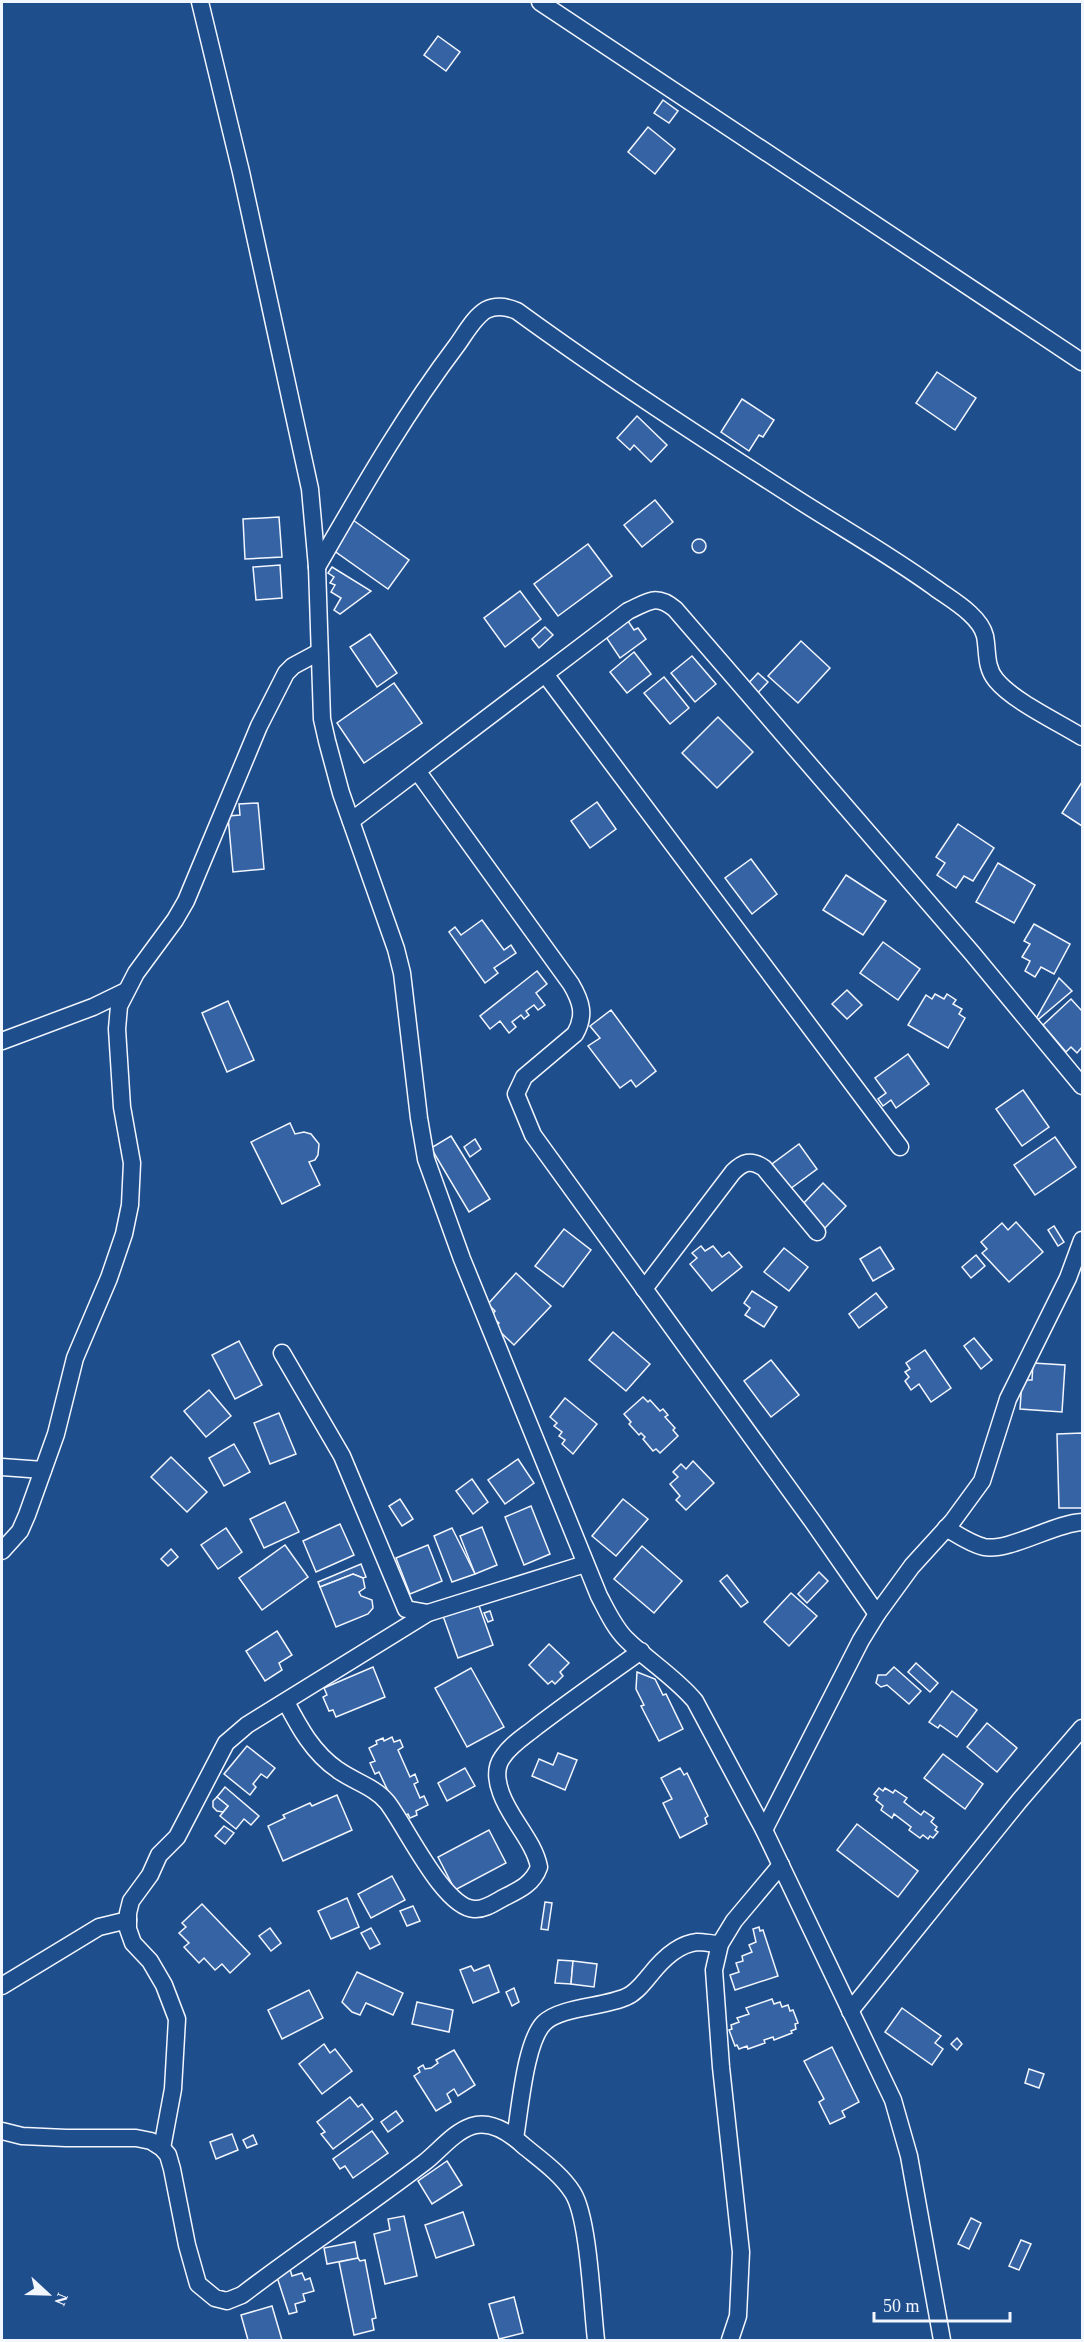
<svg xmlns="http://www.w3.org/2000/svg" width="1084" height="2342" viewBox="0 0 1084 2342" font-family="'Times New Roman',serif">
<rect width="100%" height="100%" fill="#1f4e8c"/>
<g fill="#3563a3" stroke="#f2f6ff" stroke-width="1.5">
<path d="M438,36L460,52L446,71L424,55Z"/>
<path d="M663,100L678,111L669,123L654,113Z"/>
<path d="M648,127L675,149L655,174L628,152Z"/>
<path d="M937,372L976,398L955,430L916,403Z"/>
<path d="M742,399L774,420L763,437L759,435L749,451L721,432Z"/>
<path d="M637,416L667,445L651,462L634,445L630,450L617,438Z"/>
<path d="M655,500L673,522L642,547L624,525Z"/>
<path d="M279,517L282,557L245,559L243,519Z"/>
<path d="M353,520L409,560L388,589L333,550Z"/>
<circle cx="699" cy="546" r="7"/>
<path d="M588,544L612,576L558,616L534,584Z"/>
<path d="M280,565L282,598L256,600L253,567Z"/>
<path d="M332,567L371,591L340,614L334,610L341,598L331,592L335,585L330,583L334,577L328,573Z"/>
<path d="M520,591L541,619L505,647L484,618Z"/>
<path d="M628,621L634,630L638,628L646,639L620,658L606,637Z"/>
<path d="M545,627L553,635L539,648L532,639Z"/>
<path d="M370,634L397,673L377,687L350,647Z"/>
<path d="M801,641L830,668L798,703L768,676Z"/>
<path d="M634,652L651,674L627,693L610,672Z"/>
<path d="M692,656L716,684L695,702L671,673Z"/>
<path d="M758,673L768,682L753,698L743,689Z"/>
<path d="M664,677L689,708L670,724L644,693Z"/>
<path d="M394,683L422,723L364,763L337,723Z"/>
<path d="M718,717L753,752L717,788L682,753Z"/>
<path d="M1082,782V826L1062,813Z"/>
<path d="M597,802L616,829L590,848L571,821Z"/>
<path d="M258,803L264,869L233,872L228,816L240,815L239,804Z"/>
<path d="M958,824L994,848L973,881L964,876L956,888L937,875L945,863L936,857Z"/>
<path d="M751,859L777,894L752,914L725,878Z"/>
<path d="M998,863L1035,885L1014,923L976,902Z"/>
<path d="M846,875L886,901L863,935L823,910Z"/>
<path d="M482,920L504,950L511,945L516,953L494,968L498,973L485,983L449,932L455,927L461,935Z"/>
<path d="M1034,924L1070,944L1054,974L1041,967L1035,977L1025,971L1030,961L1022,957L1030,944L1024,941Z"/>
<path d="M883,942L920,969L898,1000L860,973Z"/>
<path d="M537,971L547,984L536,993L545,1005L538,1010L534,1005L526,1011L529,1015L524,1019L521,1015L512,1022L516,1027L509,1033L500,1021L490,1029L480,1016Z"/>
<path d="M1059,978L1072,991L1033,1024Z"/>
<path d="M847,990L862,1005L847,1019L832,1004Z"/>
<path d="M935,994L944,999L947,994L956,1000L953,1004L962,1009L959,1014L965,1018L948,1048L908,1025L926,995L932,999Z"/>
<path d="M1071,999L1082,1011V1047L1077,1053L1071,1047L1066,1052L1043,1025Z"/>
<path d="M228,1001L254,1060L227,1072L202,1013Z"/>
<path d="M611,1010L656,1071L636,1087L631,1080L620,1088L588,1046L600,1038L590,1026Z"/>
<path d="M908,1054L929,1084L896,1108L891,1100L883,1106L878,1099L886,1093L875,1078Z"/>
<path d="M1023,1090L1049,1127L1022,1146L996,1109Z"/>
<path d="M290,1123L295,1134L304,1132L311,1134L319,1144L318,1155L315,1160L309,1162L320,1185L282,1204L251,1142Z"/>
<path d="M451,1136L490,1199L469,1212L431,1148Z"/>
<path d="M1055,1137L1076,1167L1035,1195L1014,1165Z"/>
<path d="M475,1139L481,1149L470,1157L464,1147Z"/>
<path d="M799,1144L817,1169L790,1189L772,1164Z"/>
<path d="M823,1183L846,1206L825,1228L801,1206Z"/>
<path d="M1016,1222L1043,1252L1009,1282L982,1253L987,1249L981,1242L1002,1223L1008,1230Z"/>
<path d="M1054,1226L1064,1242L1058,1246L1048,1230Z"/>
<path d="M564,1229L591,1250L563,1287L535,1266Z"/>
<path d="M701,1246L705,1251L713,1246L722,1257L729,1252L742,1267L712,1291L690,1264L697,1258L692,1253Z"/>
<path d="M880,1247L894,1269L873,1281L860,1259Z"/>
<path d="M784,1248L808,1267L789,1291L764,1272Z"/>
<path d="M976,1255L985,1266L971,1278L962,1267Z"/>
<path d="M516,1273L551,1306L514,1345L495,1327L499,1323L491,1316L495,1311L488,1304Z"/>
<path d="M752,1291L777,1307L764,1327L745,1315L750,1308L744,1303Z"/>
<path d="M876,1293L887,1307L859,1328L849,1314Z"/>
<path d="M613,1332L650,1364L626,1391L589,1360Z"/>
<path d="M974,1338L992,1360L981,1369L964,1346Z"/>
<path d="M239,1341L262,1385L235,1399L212,1355Z"/>
<path d="M925,1350L951,1388L931,1402L919,1384L911,1390L905,1381L909,1377L905,1372L910,1369L906,1363Z"/>
<path d="M771,1360L799,1395L771,1417L744,1381Z"/>
<path d="M1033,1363L1065,1365L1062,1412L1020,1409L1022,1380H1032Z"/>
<path d="M209,1390L231,1416L206,1437L184,1411Z"/>
<path d="M643,1397L648,1402L650,1400L660,1411L663,1409L668,1415L665,1417L675,1428L673,1430L678,1436L660,1453L656,1449L653,1451L643,1439L645,1437L641,1433L639,1435L629,1424L631,1422L624,1414Z"/>
<path d="M565,1398L597,1424L573,1454L562,1444L565,1440L559,1436L562,1432L554,1426L557,1423L550,1417Z"/>
<path d="M279,1413L296,1454L270,1464L254,1423Z"/>
<path d="M1082,1433V1508H1059L1057,1434Z"/>
<path d="M234,1444L250,1472L224,1486L209,1458Z"/>
<path d="M171,1457L207,1492L187,1512L151,1477Z"/>
<path d="M518,1459L534,1483L505,1504L488,1480Z"/>
<path d="M693,1461L714,1483L686,1510L676,1500L680,1496L670,1484L678,1477L673,1472L681,1464L686,1469Z"/>
<path d="M472,1479L488,1502L473,1514L456,1491Z"/>
<path d="M400,1499L413,1519L402,1526L389,1506Z"/>
<path d="M623,1499L648,1519L616,1556L592,1536Z"/>
<path d="M285,1502L299,1532L264,1548L250,1519Z"/>
<path d="M531,1506L550,1554L524,1565L505,1517Z"/>
<path d="M340,1524L354,1555L316,1572L303,1541Z"/>
<path d="M482,1527L497,1565L475,1574L460,1536Z"/>
<path d="M226,1528L242,1552L218,1569L201,1545Z"/>
<path d="M452,1528L475,1574L452,1582L434,1536Z"/>
<path d="M285,1545L308,1577L262,1610L239,1578Z"/>
<path d="M428,1545L442,1581L410,1594L396,1558Z"/>
<path d="M642,1546L682,1581L654,1613L614,1579Z"/>
<path d="M171,1549L178,1557L168,1566L161,1559Z"/>
<path d="M361,1564L366,1577L363,1578L353,1574L320,1587L318,1582Z"/>
<path d="M819,1572L828,1581L807,1603L798,1594Z"/>
<path d="M353,1574L363,1578L365,1588L359,1592L361,1596L372,1600L373,1608L368,1614L336,1627L320,1587Z"/>
<path d="M727,1575L748,1602L741,1607L720,1581Z"/>
<path d="M791,1593L817,1616L789,1646L764,1622Z"/>
<path d="M477,1600L493,1645L458,1658L442,1613Z"/>
<path d="M490,1611L493,1620L488,1622L484,1613Z"/>
<path d="M277,1631L292,1655L279,1663L282,1670L265,1681L246,1651Z"/>
<path d="M549,1644L569,1663L560,1672L563,1676L555,1684L552,1681L548,1684L529,1665Z"/>
<path d="M916,1663L938,1683L930,1692L908,1672Z"/>
<path d="M373,1667L385,1697L336,1717L333,1710L329,1711L323,1697L327,1695L324,1688Z"/>
<path d="M894,1667L921,1691L909,1704L887,1685L881,1687L876,1683L878,1675H886Z"/>
<path d="M471,1668L504,1727L467,1747L435,1688Z"/>
<path d="M637,1672L655,1679L663,1695L666,1694L683,1729L659,1741L641,1706L644,1705L636,1689Z"/>
<path d="M952,1691L977,1710L957,1737L940,1725L938,1728L929,1722Z"/>
<path d="M987,1723L1017,1748L997,1772L967,1747Z"/>
<path d="M392,1737L394,1742L400,1740L403,1747L398,1750L410,1777L415,1774L418,1782L414,1784L420,1798L424,1796L428,1805L416,1811L417,1815L410,1818L408,1814L400,1818L384,1792L388,1791L379,1772L375,1774L370,1763L375,1761L369,1748L377,1744L376,1741L383,1738L384,1741Z"/>
<path d="M247,1746L275,1768L267,1778L261,1774L253,1784L256,1787L250,1795L224,1774Z"/>
<path d="M558,1753L577,1760L565,1790L532,1776L539,1759L553,1765Z"/>
<path d="M943,1754L983,1784L965,1809L924,1778Z"/>
<path d="M465,1768L475,1786L447,1801L438,1783Z"/>
<path d="M680,1768L684,1775L687,1773L708,1816L705,1818L707,1824L680,1838L663,1803L672,1799L661,1778Z"/>
<path d="M225,1787L259,1816L251,1825L244,1819L236,1829L220,1816L228,1806L217,1797Z"/>
<path d="M879,1788L883,1791L885,1788L893,1793L895,1790L907,1798L904,1802L921,1815L924,1811L934,1818L931,1822L937,1827L935,1830L938,1832L933,1838L930,1836L928,1839L923,1835L920,1838L909,1830L911,1827L894,1814L892,1818L881,1810L883,1806L876,1800L878,1797L874,1794Z"/>
<path d="M337,1795L352,1830L283,1861L268,1826L285,1818L283,1815L310,1803L312,1806Z"/>
<path d="M217,1797L228,1806L223,1812L217,1811L213,1807V1801Z"/>
<path d="M857,1824L918,1871L898,1897L837,1850Z"/>
<path d="M224,1826L234,1833L225,1844L215,1836Z"/>
<path d="M489,1830L506,1863L455,1890L438,1857Z"/>
<path d="M392,1876L405,1900L371,1918L358,1894Z"/>
<path d="M347,1898L359,1927L331,1939L318,1911Z"/>
<path d="M545,1902L552,1903L548,1930L541,1929Z"/>
<path d="M202,1904L250,1954L230,1973L222,1964L215,1970L204,1958L199,1963L184,1947L189,1943L179,1933L186,1927L182,1923Z"/>
<path d="M413,1906L420,1921L407,1926L400,1911Z"/>
<path d="M759,1927L760,1931L763,1930L778,1976L735,1990L730,1975L739,1972L736,1963L743,1961L742,1956L752,1952L749,1945L756,1942L753,1929Z"/>
<path d="M270,1928L281,1943L271,1951L259,1936Z"/>
<path d="M371,1928L380,1944L370,1949L361,1933Z"/>
<path d="M558,1960L573,1961L571,1984L555,1983Z"/>
<path d="M573,1961L597,1964L594,1987L571,1984Z"/>
<path d="M489,1965L499,1992L473,2003L460,1970L471,1966L474,1971Z"/>
<path d="M357,1972L403,1993L393,2015L366,2003L360,2015L352,2012L342,2002Z"/>
<path d="M514,1988L519,2002L512,2006L506,1992Z"/>
<path d="M309,1990L323,2018L282,2039L268,2010Z"/>
<path d="M772,1999L774,2004L780,2002L782,2007L788,2005L790,2011L793,2010L798,2023L795,2024L796,2029L791,2031L792,2033L774,2040L773,2037L764,2040L765,2043L748,2049L747,2046L739,2049L737,2045L735,2046L729,2030L732,2029L731,2025L739,2022L737,2018L749,2014L746,2008Z"/>
<path d="M417,2002L453,2010L449,2032L412,2024Z"/>
<path d="M902,2008L941,2036L935,2043L943,2049L932,2065L885,2032Z"/>
<path d="M957,2038L962,2044L957,2050L951,2044Z"/>
<path d="M324,2044L330,2053L335,2049L352,2071L322,2094L299,2064Z"/>
<path d="M832,2047L859,2102L842,2111L845,2117L830,2124L819,2102L824,2099L804,2061Z"/>
<path d="M454,2050L475,2085L458,2096L454,2089L447,2094L451,2102L436,2111L414,2076L420,2072L418,2068L423,2065L425,2069L431,2068L438,2063L436,2060Z"/>
<path d="M1029,2069L1044,2074L1039,2088L1025,2083Z"/>
<path d="M350,2097L358,2107L362,2104L373,2119L333,2149L321,2134L325,2132L317,2122Z"/>
<path d="M396,2111L403,2121L388,2132L381,2122Z"/>
<path d="M372,2131L388,2153L353,2178L345,2166L340,2169L333,2159Z"/>
<path d="M232,2134L238,2150L216,2159L210,2142Z"/>
<path d="M253,2135L257,2144L247,2148L243,2140Z"/>
<path d="M447,2161L462,2185L432,2204L418,2181Z"/>
<path d="M463,2212L474,2245L436,2258L425,2225Z"/>
<path d="M404,2216L417,2276L385,2284L374,2234L390,2230L388,2219Z"/>
<path d="M971,2218L981,2223L969,2249L958,2244Z"/>
<path d="M1021,2240L1031,2244L1019,2270L1009,2266Z"/>
<path d="M355,2242L358,2258L327,2264L324,2248Z"/>
<path d="M358,2258L360,2261L365,2260L376,2318L372,2319L374,2330L354,2335L339,2262Z"/>
<path d="M290,2269L292,2276L302,2273L305,2280L310,2278L314,2291L303,2294L305,2301L295,2304L297,2312L289,2314L276,2274Z"/>
<path d="M514,2297L523,2333L499,2339L489,2304Z"/>
<path d="M272,2306L282,2340H248L241,2315Z"/>
</g>
<g fill="none" stroke-linecap="round" stroke-linejoin="round">
<defs>
<g id="street">
<path d="M200,2L241,172L310,489L317,567L322,719L327,741L341,793L396,949L402,973L419,1118L426,1159L462,1259L599,1596C607,1611 614,1627 626,1639C648,1661 675,1677 695,1701L764,1830L893,2100L909,2156L942,2340"/>
<path d="M540,2L1082,362"/>
<path d="M317,567C361,491 404,415 457,345C465,334 474,317 486,310C496,305 508,307 517,311C609,378 705,440 800,501C844,529 891,556 934,587C950,599 980,615 985,636C988,651 985,667 996,680C1013,701 1058,722 1082,737"/>
<path d="M545,674L900,1147"/>
<path d="M418,772L571,984C581,1001 586,1015 575,1034L524,1077L516,1094L533,1135L813,1522L877,1614"/>
<path d="M351,821L628,611C648,602 656,593 675,609L972,953L1082,1086"/>
<path d="M2,1041L93,1007L126,991"/>
<path d="M644,1289L733,1172C743,1162 751,1159 764,1168L817,1232"/>
<path d="M282,1353L342,1456L406,1609L428,1613"/>
<path d="M2,1467L43,1470"/>
<path d="M946,1528C958,1535 971,1544 984,1547C1009,1552 1055,1523 1082,1522"/>
<path d="M2,1551L20,1531L27,1515L56,1434L75,1358L109,1278L124,1234L130,1205L132,1163L122,1107L117,1029L119,1006L136,973L175,920L186,901L259,726L286,673L293,666L319,652"/>
<path d="M286,1702C299,1727 313,1753 338,1770C353,1781 375,1787 387,1802C406,1826 443,1907 474,1909C484,1910 494,1903 503,1898C519,1890 533,1884 539,1867C534,1841 510,1819 501,1793C497,1782 495,1768 502,1758C510,1745 525,1736 536,1727C570,1701 606,1676 641,1651"/>
<path d="M764,1830L861,1640L877,1614L912,1566L952,1522L982,1481L1008,1399L1068,1278L1082,1240"/>
<path d="M2,1986L99,1927L128,1920"/>
<path d="M850,2011L1020,1800L1082,1728"/>
<path d="M2,2131L22,2136L66,2138H136L151,2141L162,2148L168,2155L172,2169L187,2245L198,2284L215,2298L227,2301L242,2295C302,2249 365,2208 425,2162C440,2150 454,2132 472,2126C491,2120 511,2134 524,2146C541,2160 561,2174 573,2193C589,2219 592,2307 596,2340"/>
<path d="M515,2138C520,2110 525,2042 544,2023C560,2007 604,2007 626,1997C636,1993 643,1983 650,1975C661,1961 678,1944 697,1942C705,1942 713,1944 720,1944"/>
<path d="M162,2148L173,2089L177,2019L164,1985L150,1961L133,1943L128,1929V1913L131,1901L150,1875L159,1855L177,1837L226,1743L247,1725L428,1613L585,1564"/>
<path d="M730,2340L738,2316L741,2252L721,2067L714,1970L720,1944L734,1921L781,1865"/>
</g>
</defs>
<use href="#street" stroke="#f2f6ff" stroke-width="19"/>
<use href="#street" stroke="#1f4e8c" stroke-width="16"/>
</g>
<rect width="1084" height="2342" fill="none" stroke="#f2f6ff" stroke-width="6"/>
<g transform="translate(48 2294) rotate(112)" stroke="#1f4e8c" stroke-width="4.5" paint-order="stroke">
<path d="M0-4.5L10 22L0 15L-10 22Z" fill="#f2f6ff"/>
<text y="-9" font-size="16" font-weight="bold" text-anchor="middle" fill="#f2f6ff">N</text>
</g>
<path d="M874 2312v9h136v-9" fill="none" stroke="#f2f6ff" stroke-width="3"/>
<text x="883" y="2312" font-size="18" fill="#f2f6ff" stroke="#1f4e8c" stroke-width="4.5" paint-order="stroke">50 m</text>
</svg>
